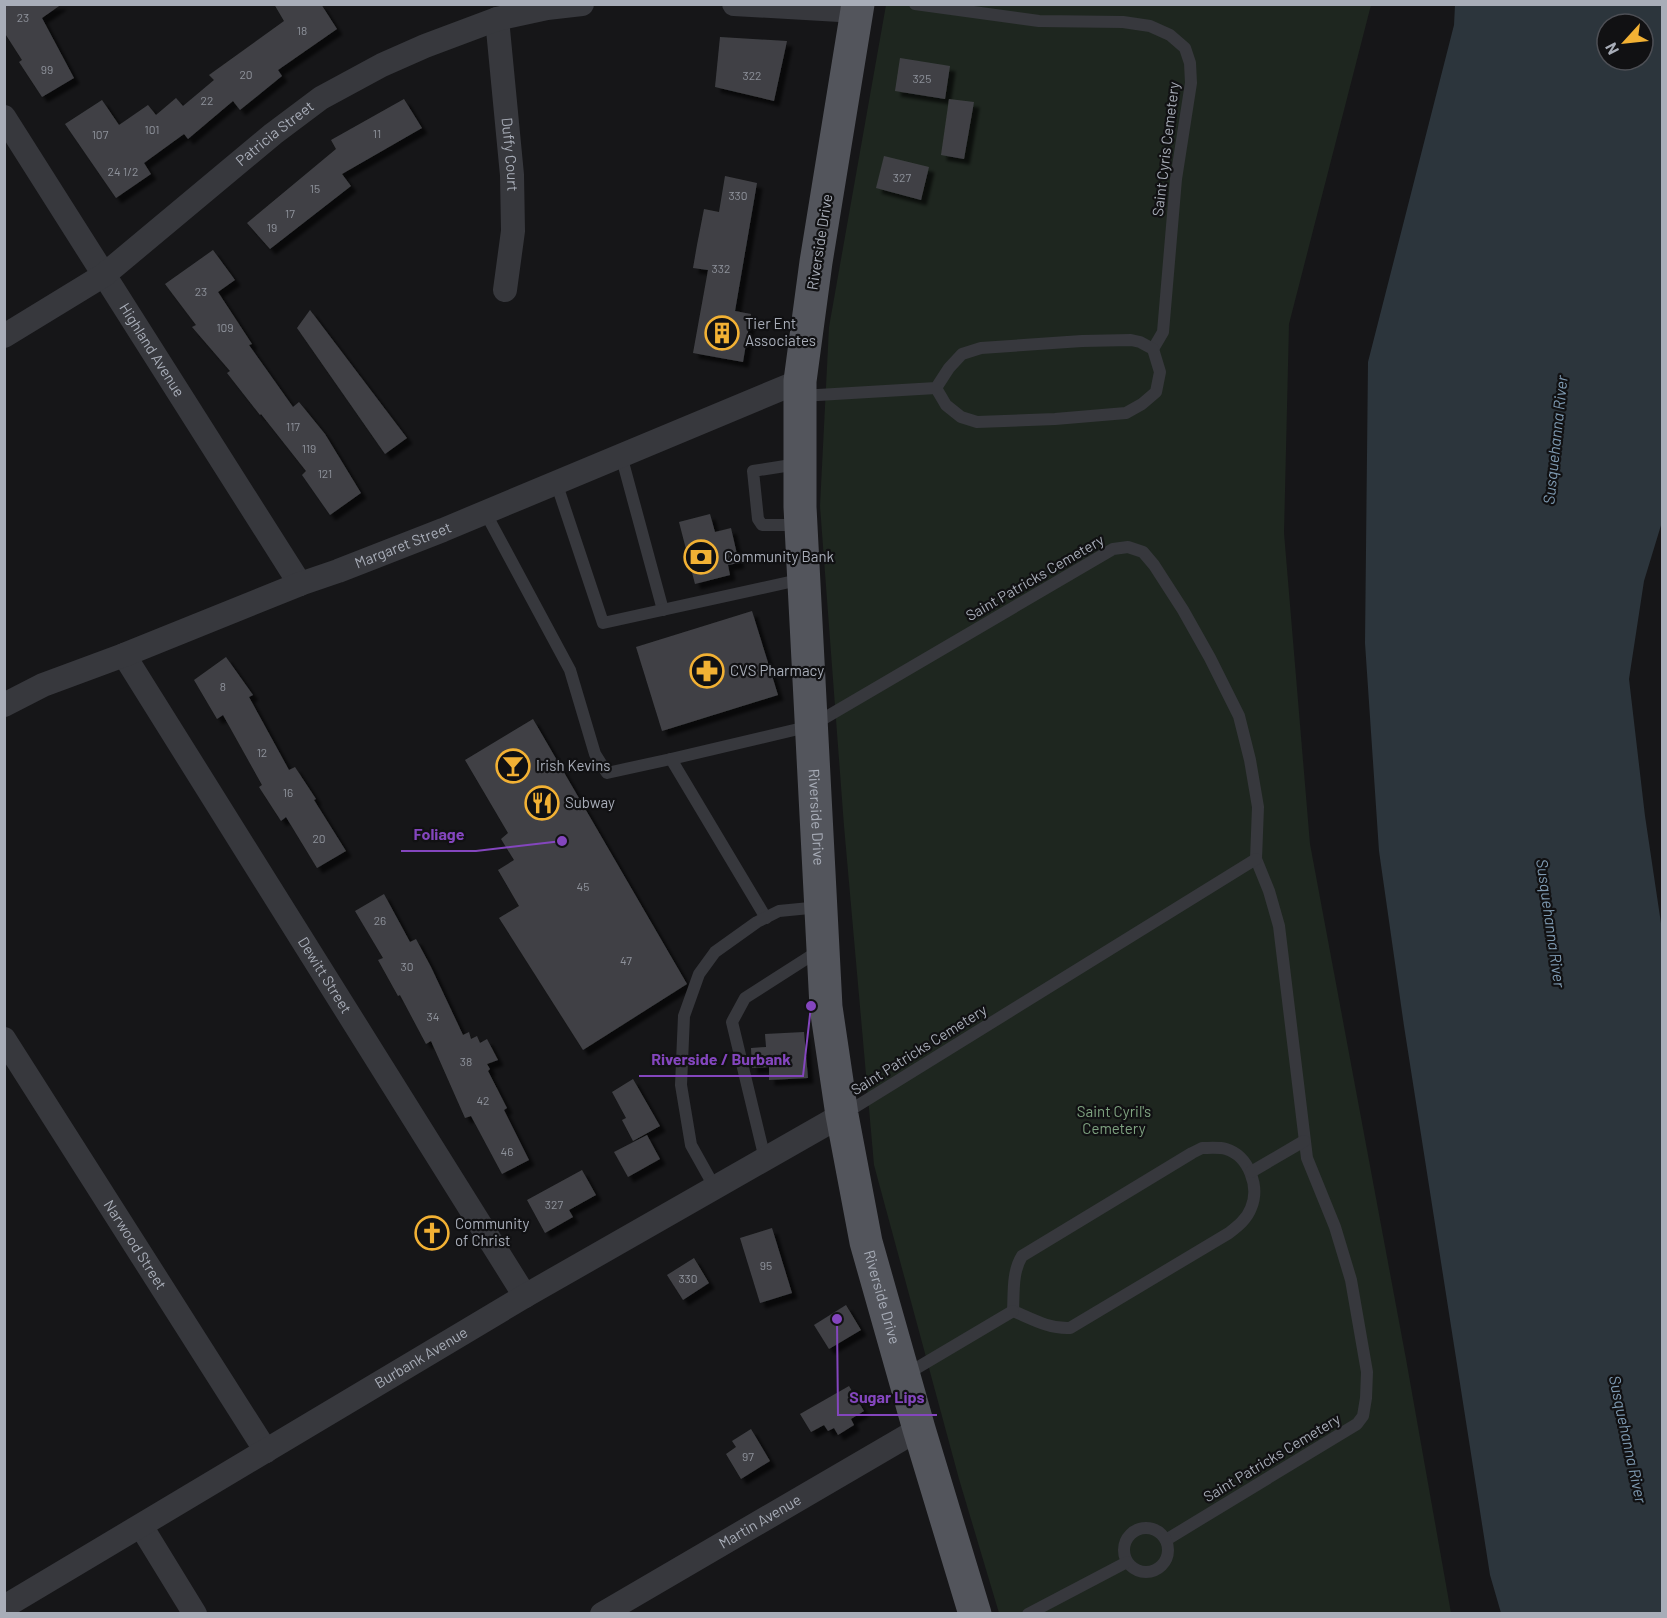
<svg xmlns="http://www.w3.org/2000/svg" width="1667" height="1618" viewBox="0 0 1667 1618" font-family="Barlow,sans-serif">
<defs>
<filter id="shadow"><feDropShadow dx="5.5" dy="5.5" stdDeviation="1.5" flood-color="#0009"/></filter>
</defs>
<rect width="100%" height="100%" fill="#161618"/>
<path fill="#1e261f" d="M886,5H1371L1289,324L1284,533L1310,844L1406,1359L1451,1613H999L959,1479L874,1165L844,826L820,506L829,327Z"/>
<path fill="#2c353c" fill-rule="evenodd" d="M1455,5H1662V522L1644,581L1629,679L1645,816L1662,930V1613H1501L1490,1575L1404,1026L1379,851L1365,643L1368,362L1454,25ZM1607,24H1643V60H1607Z"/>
<g fill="#404145" filter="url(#shadow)">
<path d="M4,4H62L42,18L74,78L42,97L19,62L22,60L4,32Z"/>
<path d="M274,4H321L337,29L278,70L282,76L240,110L233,101L188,139L184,134L144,163L151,174L116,198L65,124L102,100L119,125L148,105L156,115L176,98L183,106L214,80L209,75L284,21Z"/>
<path d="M720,37L787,41L774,101L715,87Z"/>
<path d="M900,58L950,66L945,99L895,91Z"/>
<path d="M404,99L422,128L342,174L351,186L270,249L247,223L336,149L331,140Z"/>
<path d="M949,99L974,102L964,159L941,155Z"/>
<path d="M884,156L929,167L921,200L876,188Z"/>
<path d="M725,176L757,183L735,311L751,314L743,362L693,353L708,270L693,268L697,245L704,209L719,212Z"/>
<path d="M213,250L235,280L218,292L252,344L249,345L293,407L299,402L325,434L361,493L330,515L302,475L306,471L261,414L260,415L227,373L230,371L192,327L196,325L165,284Z"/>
<path d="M310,310L407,438L385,454L297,328Z"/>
<path d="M710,514L715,532L731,528L739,563L728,565L730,575L695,584L679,522Z"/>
<path d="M752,611L778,695L662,731L636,647Z"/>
<path d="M226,657L253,695L249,697L289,770L295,767L316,799L314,800L346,851L317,868L286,817L281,821L259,787L262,785L223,715L217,719L194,680Z"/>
<path d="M533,719L687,984L583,1050L499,918L519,906L498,870L514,860L501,839L508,833L465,760Z"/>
<path d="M384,894L410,942L416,939L431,967L463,1035L469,1032L471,1039L477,1036L480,1043L487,1039L498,1060L487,1064L490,1069L488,1071L507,1108L504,1110L529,1160L502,1174L471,1116L465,1118L431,1041L426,1044L400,995L398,996L378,960L383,958L355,911Z"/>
<path d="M804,1032L808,1078L769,1080V1067L752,1068L751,1048L766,1047L765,1034Z"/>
<path d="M633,1079L660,1126L633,1141L622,1120L626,1118L612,1092Z"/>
<path d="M647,1135L660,1159L628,1177L614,1152Z"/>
<path d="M582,1170L596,1195L569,1210L573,1217L545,1233L527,1200Z"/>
<path d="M772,1228L792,1293L760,1303L740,1238Z"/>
<path d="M694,1258L709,1283L683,1300L667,1275Z"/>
<path d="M846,1305L861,1330L829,1349L814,1325Z"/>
<path d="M849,1386L864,1411L851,1419L854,1425L838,1435L834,1428L828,1431L824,1425L811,1432L800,1414Z"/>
<path d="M751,1429L770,1461L741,1479L726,1454L736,1447L732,1441Z"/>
</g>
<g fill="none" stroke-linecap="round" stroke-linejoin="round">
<g stroke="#37383d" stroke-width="12">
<path d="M915,4L1039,21L1123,22L1150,26L1170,35L1185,48L1190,63L1191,83L1176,179L1163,332L1153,349"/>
<path d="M801,396L936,388L946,405L961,417L977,422L1055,419L1126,413L1142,404L1156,392L1160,372L1153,349L1140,342L1131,340L1082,341L981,348L962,354L949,368L936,388"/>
<path d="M621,455L663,610"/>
<path d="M798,464L753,471L758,519L762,525H800"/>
<path d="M556,482L603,623L803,579"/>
<path d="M485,512L570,670L595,754L607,773L671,759"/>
<path d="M766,918L671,759L811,726L1113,549L1128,547L1143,552L1154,565L1183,610L1210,658L1239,716L1250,760L1258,807L1256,859L1269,891L1279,926L1307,1158L1335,1227L1351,1280L1367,1372L1366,1398L1363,1416L1357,1424L1166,1540"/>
<path d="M844,1114L1256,859"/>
<path d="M1202,1148C1209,1148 1219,1147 1226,1149C1249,1156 1260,1187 1251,1208C1247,1219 1238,1226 1229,1233L1070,1328C1049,1329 1032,1319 1013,1311C1014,1293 1012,1272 1022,1256L1192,1153Z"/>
<path d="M765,1159L732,1022L745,998L820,950"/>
<path d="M1251,1172L1304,1141"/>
<path d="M715,1188L691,1145L681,1085L684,1016L699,974L715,952L757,922L779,911L820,907"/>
<path d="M905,1375L1013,1311"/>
<circle cx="1146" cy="1550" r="22"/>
<path d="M1028,1614L1127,1562"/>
</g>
<g stroke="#37383d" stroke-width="24">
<path d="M734,4L857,11"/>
<path id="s1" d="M497,19L512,175L513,231L505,290"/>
<path id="s2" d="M4,117L300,584"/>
<path id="s3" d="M4,336L104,275L273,134L321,98L382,65L425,46L497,19L547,8L582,4"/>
<path id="s4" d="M124,655L525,1296"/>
<path id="s5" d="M4,705L43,685L124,655L300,584L338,571L443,530L800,381"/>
<path id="s6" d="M4,1039L266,1451"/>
<path d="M141,1526L195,1614"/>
<path id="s7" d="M4,1607L525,1296L842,1115"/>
<path id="s8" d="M602,1614L919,1429"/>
</g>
<path stroke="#53555c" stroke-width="33" id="s9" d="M858,4L816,262L800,381V507L826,1007L842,1115L866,1242L919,1429L975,1614"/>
</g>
<defs>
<symbol id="building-ring" viewBox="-11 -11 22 22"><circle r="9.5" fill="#111113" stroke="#f2b134" stroke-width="1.5"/><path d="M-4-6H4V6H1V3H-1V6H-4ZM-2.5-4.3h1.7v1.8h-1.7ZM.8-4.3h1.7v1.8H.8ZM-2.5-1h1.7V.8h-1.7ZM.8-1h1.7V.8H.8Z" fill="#f2b134"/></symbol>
<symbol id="bank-ring" viewBox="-11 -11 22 22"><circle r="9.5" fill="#111113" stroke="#f2b134" stroke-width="1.5"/><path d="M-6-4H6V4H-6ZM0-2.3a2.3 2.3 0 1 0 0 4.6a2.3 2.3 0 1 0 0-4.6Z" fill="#f2b134"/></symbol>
<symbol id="pharmacy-ring" viewBox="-11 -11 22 22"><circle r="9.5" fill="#111113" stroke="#f2b134" stroke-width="1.5"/><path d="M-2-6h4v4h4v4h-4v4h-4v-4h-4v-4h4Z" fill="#f2b134"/></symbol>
<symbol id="bar-ring" viewBox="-11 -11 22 22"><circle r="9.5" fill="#111113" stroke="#f2b134" stroke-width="1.5"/><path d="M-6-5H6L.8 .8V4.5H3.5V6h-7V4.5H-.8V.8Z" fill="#f2b134"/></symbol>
<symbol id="restaurant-ring" viewBox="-11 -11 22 22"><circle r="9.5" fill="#111113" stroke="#f2b134" stroke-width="1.5"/><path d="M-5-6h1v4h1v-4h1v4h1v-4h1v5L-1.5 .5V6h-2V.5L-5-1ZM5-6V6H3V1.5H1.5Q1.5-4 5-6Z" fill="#f2b134"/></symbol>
<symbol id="church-ring" viewBox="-11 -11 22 22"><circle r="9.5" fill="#111113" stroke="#f2b134" stroke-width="1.5"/><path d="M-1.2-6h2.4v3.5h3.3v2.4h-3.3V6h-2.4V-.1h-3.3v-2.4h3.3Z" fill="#f2b134"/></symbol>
</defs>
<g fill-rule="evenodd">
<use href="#building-ring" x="703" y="314" width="38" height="38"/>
<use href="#bank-ring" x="682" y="538" width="38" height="38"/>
<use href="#pharmacy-ring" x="688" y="652" width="38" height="38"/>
<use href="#bar-ring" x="494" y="747" width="38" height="38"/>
<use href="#restaurant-ring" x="523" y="784" width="38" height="38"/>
<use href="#church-ring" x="413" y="1214" width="38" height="38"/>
</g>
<g text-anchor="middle" stroke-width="4.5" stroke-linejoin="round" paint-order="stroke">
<g font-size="12" fill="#8e929b">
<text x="23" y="22">23</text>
<text x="302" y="35">18</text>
<text x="47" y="74">99</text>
<text x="246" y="79">20</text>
<text x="752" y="80">322</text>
<text x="922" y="83">325</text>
<text x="207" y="105">22</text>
<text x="152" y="134">101</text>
<text x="377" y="138">11</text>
<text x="100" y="139">107</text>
<text x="123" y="176">24 1/2</text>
<text x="902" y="182">327</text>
<text x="315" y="193">15</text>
<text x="738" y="200">330</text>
<text x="290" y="218">17</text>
<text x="272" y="232">19</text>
<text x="721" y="273">332</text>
<text x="201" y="296">23</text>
<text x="225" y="332">109</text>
<text x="293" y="431">117</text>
<text x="309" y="453">119</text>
<text x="325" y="478">121</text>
<text x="223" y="691">8</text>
<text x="262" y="757">12</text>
<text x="288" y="797">16</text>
<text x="319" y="843">20</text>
<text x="583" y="891">45</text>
<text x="380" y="925">26</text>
<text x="626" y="965">47</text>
<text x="407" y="971">30</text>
<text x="433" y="1021">34</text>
<text x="466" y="1066">38</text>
<text x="483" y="1105">42</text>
<text x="507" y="1156">46</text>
<text x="554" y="1209">327</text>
<text x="766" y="1270">95</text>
<text x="688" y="1283">330</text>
<text x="748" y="1461">97</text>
</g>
<g font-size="15" fill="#a8adb8" stroke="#111113">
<text dy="5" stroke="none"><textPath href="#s3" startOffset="339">Patricia Street</textPath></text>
<text transform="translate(1166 149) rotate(-83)" y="5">Saint Cyris Cemetery</text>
<text dy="5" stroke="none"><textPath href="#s1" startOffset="136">Duffy Court</textPath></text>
<text transform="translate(820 242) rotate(-81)" y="5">Riverside Drive</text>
<text dy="5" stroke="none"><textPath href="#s2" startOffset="276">Highland Avenue</textPath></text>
<text dy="5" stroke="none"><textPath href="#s5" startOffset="430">Margaret Street</textPath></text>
<text transform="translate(1035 578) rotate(-30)" y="5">Saint Patricks Cemetery</text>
<text dy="5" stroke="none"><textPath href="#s9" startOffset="818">Riverside Drive</textPath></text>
<text dy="5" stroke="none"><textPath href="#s4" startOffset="378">Dewitt Street</textPath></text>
<text transform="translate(919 1050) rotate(-32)" y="5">Saint Patricks Cemetery</text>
<text dy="5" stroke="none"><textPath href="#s6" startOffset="244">Narwood Street</textPath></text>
<text dy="5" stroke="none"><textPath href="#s9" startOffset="1304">Riverside Drive</textPath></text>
<text dy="5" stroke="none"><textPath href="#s7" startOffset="486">Burbank Avenue</textPath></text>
<text transform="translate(1272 1458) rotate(-31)" y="5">Saint Patricks Cemetery</text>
<text dy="5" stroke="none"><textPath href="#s8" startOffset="183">Martin Avenue</textPath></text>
</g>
<g font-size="15" fill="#a8adb8" stroke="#111113" text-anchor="start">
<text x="745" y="329">Tier Ent<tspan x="745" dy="17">Associates</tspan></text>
<text x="724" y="562">Community Bank</text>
<text x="730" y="676">CVS Pharmacy</text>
<text x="536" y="771">Irish Kevins</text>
<text x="565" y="808">Subway</text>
<text x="455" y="1229">Community<tspan x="455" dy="17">of Christ</tspan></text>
</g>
<g font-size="15" fill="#7fa381" stroke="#111113">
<text x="1114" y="1117">Saint Cyril's<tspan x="1114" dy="17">Cemetery</tspan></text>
</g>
<g font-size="16" font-style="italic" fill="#7f9bb3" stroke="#111113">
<text transform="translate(1555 440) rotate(-84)" y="6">Susquehanna River</text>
<text transform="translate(1551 923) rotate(82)" y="6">Susquehanna River</text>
<text transform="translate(1628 1439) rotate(78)" y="6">Susquehanna River</text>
</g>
</g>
<path fill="none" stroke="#8446be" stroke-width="2" d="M562 841L476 851H401M811 1006L803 1076H639M837 1319L838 1415H937"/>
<g fill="#8446be" stroke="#111113" stroke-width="2">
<circle cx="562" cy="841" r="6"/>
<circle cx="811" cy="1006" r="6"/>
<circle cx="837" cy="1319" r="6"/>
</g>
<g font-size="16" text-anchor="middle" font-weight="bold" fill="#8446be" stroke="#111113" stroke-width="4.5" stroke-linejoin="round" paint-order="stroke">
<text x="439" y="840">Foliage</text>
<text x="721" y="1065">Riverside / Burbank</text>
<text x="887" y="1403">Sugar Lips</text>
</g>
<rect width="1667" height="1618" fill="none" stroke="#a8adb8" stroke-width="12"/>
<g transform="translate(1625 42) rotate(243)"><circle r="28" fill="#111113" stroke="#4d4f55" stroke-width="1.5"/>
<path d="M0-4.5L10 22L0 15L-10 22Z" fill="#f2b134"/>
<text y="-9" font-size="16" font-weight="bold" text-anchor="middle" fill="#a8adb8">N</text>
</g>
</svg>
